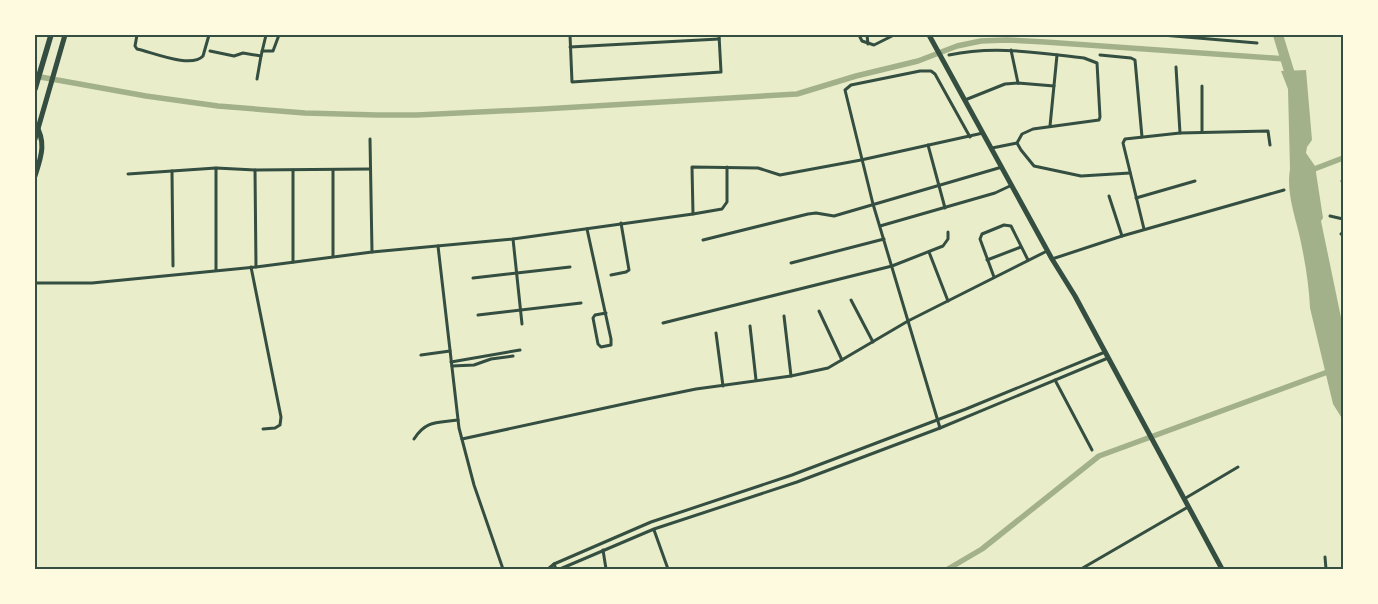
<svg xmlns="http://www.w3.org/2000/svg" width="1378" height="604" viewBox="0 0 1378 604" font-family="Barlow,sans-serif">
<rect width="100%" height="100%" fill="#e9edc9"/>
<path fill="#a3b18a" d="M1306,70L1312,140L1307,147L1306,153L1315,166L1323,218L1321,221L1343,327V420L1333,404L1310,308C1309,285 1305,261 1300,238C1295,216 1286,192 1290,169L1288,89L1281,71Z"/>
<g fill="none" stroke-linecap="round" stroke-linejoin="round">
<g stroke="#a3b18a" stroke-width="5.5">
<path d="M35,76L146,96L218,106L305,113L377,115H417L543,109L797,94L856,76L918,61L957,46L981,41L1007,40L1045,42L1286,59"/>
<path d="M1309,171L1343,158"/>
<path d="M948,569L982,549L1099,456L1333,370"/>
</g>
<path stroke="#a3b18a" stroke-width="10" d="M1278,35L1293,84"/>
<g stroke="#344e41" stroke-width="3">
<path d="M137,35L135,46L137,49C152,52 191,69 203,56L209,35"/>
<path d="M570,35L572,82L721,72L719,35"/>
<path d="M859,35L862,41L874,45L894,35"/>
<path d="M867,35L868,44"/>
<path d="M1162,35L1257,43"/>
<path d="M570,47L719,39"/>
<path d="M1011,50L1018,83"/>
<path d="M210,51L234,56L243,53L261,56L266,35"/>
<path d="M262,51H273L279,35"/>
<path d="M949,55C995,45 1038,53 1084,58L1097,63L1100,117L1099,120L1033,129L1022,134L1017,143L992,148"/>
<path d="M1100,55L1131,58L1135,60L1142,137"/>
<path d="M1176,67L1180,133"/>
<path d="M257,79L261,56"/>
<path d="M965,100L1005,84L1018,83L1054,86"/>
<path d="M1050,126L1057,55"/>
<path d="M1202,132V86"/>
<path d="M370,139L372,252"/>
<path d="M1017,143L1021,150L1034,166L1081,176L1130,173"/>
<path d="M928,145L945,208"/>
<path d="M216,168V270"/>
<path d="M255,170L256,267"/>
<path d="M293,170V262"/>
<path d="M333,170V256"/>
<path d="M172,171L173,266"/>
<path d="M128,174L216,168L255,170L370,169"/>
<path d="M1342,181H1343"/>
<path d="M1109,196L1122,236"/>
<path d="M1136,198L1195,181"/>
<path d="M693,214L692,167L758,168L780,175L861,160L983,133"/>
<path d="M1330,216L1343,219"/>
<path d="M880,226L995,193L1012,185"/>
<path d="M587,229L611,339V345L601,347L598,344L593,318L595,315L606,313"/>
<path d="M1144,229L1123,143L1125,139L1180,133L1268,131L1270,145"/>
<path d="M1341,234L1343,232"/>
<path d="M513,239L522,324"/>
<path d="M703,240L808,214L816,213L834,216L1002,167"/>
<path d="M438,246L459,428L474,485L503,569"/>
<path d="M929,252L948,301"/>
<path d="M1052,259L1122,236L1284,190"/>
<path d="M987,260L1021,247"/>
<path d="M791,263L884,239"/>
<path d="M251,267L281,417L280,425L275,428L263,429"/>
<path d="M611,275L626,272L629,270L621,223"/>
<path d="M994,277L980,239L982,234L1004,225L1011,226L1028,260"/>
<path d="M473,278L570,267"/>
<path d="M35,283H92L256,267L372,252L513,239L693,214L722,209L727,202V167"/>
<path d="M851,300L873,342"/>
<path d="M819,311L842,360"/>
<path d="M478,315L581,303"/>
<path d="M784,316L791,376"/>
<path d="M663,323L892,266L943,246L948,239V232"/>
<path d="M750,326L756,380"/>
<path d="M716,333L723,386"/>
<path d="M421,355L450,351"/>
<path d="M451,362L520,350"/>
<path d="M452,366L474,365L491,359L513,356"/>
<path d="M1055,380L1092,450"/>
<path d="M940,428L873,204L845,90L851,85L920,71H931L935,74L970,137"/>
<path d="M414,439C426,420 437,423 458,420"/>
<path d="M462,439L642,400L696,389L791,376L828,368L908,321L1047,251"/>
<path d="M1184,499L1238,467"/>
<path d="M654,530L668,569"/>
<path d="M603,550L606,569"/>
<path d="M1325,557L1326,569"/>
<path d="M554,564L556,569"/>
<path d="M548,569L554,564L651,522L792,475L966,409L1105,352"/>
<path d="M560,569L654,529L797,482L940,428L1108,358"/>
<path d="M1081,569L1188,507"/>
</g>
<g stroke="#344e41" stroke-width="5">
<path d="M929,35L1052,259L1075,296L1222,569"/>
<path d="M35,124C47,142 41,157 35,176"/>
<path d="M35,139L65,35"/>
</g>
<path stroke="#344e41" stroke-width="5.5" d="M35,89L51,35"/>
</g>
<rect width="1378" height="604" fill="none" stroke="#fefae0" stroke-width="72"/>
<rect x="36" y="36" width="1306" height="532" fill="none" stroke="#344e41" stroke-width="2"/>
</svg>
